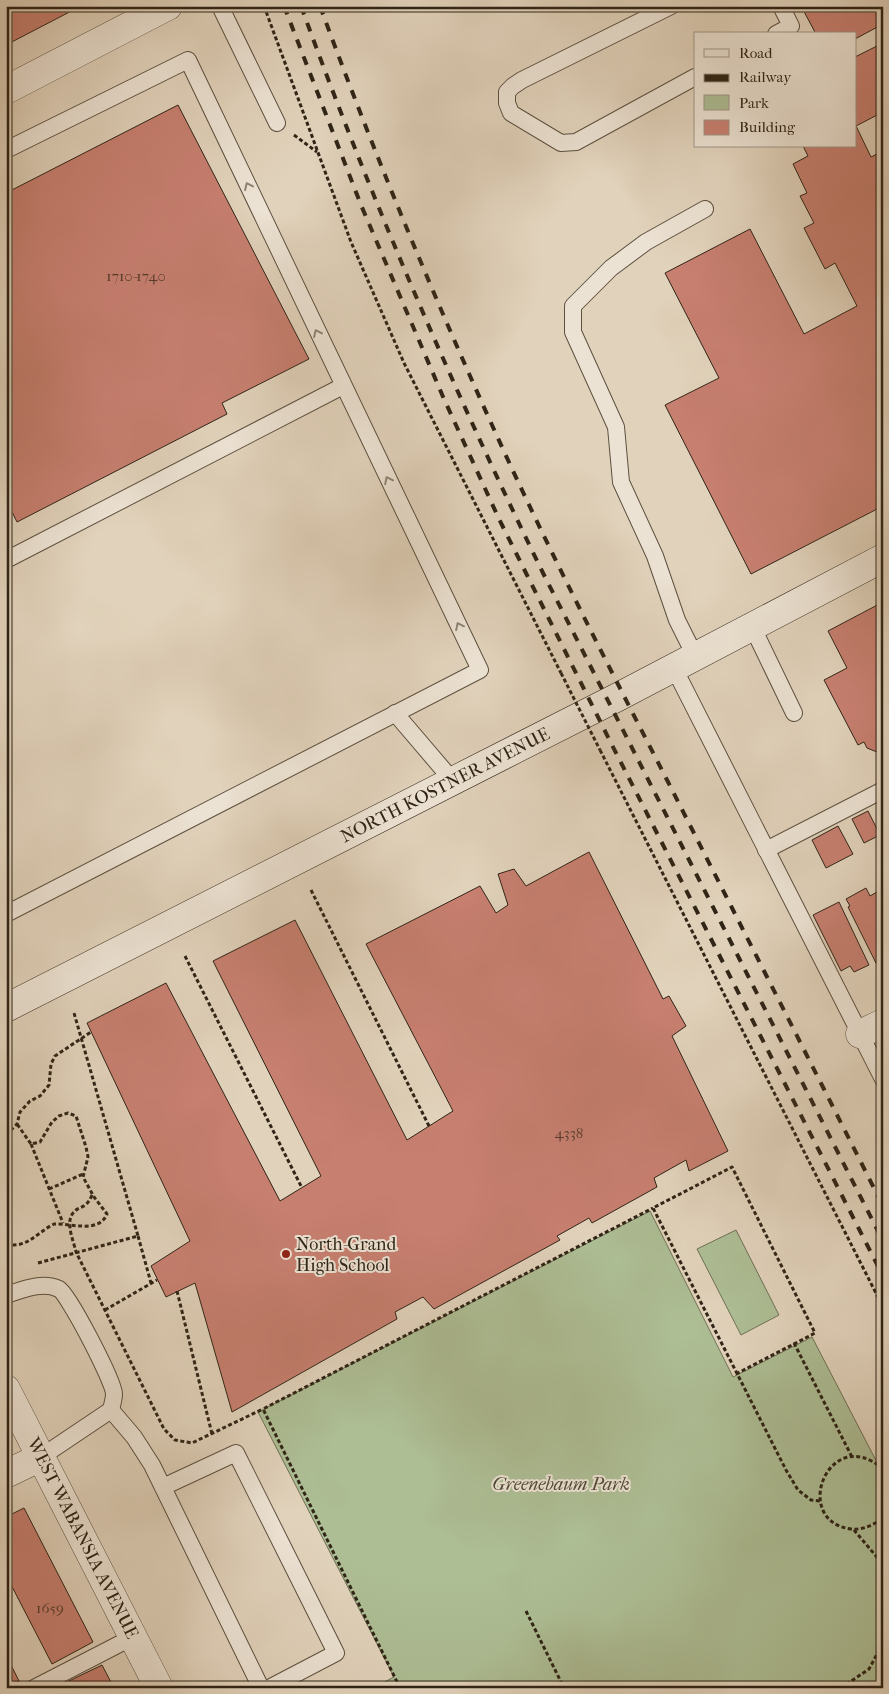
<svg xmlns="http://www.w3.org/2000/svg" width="889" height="1694" viewBox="0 0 889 1694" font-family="'IM FELL French Canon',serif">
<rect width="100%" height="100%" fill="#e1d2bb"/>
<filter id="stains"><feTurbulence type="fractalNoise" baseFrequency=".004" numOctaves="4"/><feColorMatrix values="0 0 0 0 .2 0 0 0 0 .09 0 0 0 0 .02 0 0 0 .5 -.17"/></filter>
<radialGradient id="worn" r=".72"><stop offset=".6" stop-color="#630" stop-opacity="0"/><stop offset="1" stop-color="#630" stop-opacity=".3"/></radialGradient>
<g fill="#adbd94" stroke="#6e7055">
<path d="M650,1211L733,1377L812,1337L883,1474V1688H373L394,1677L258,1412Z"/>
<path d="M736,1230L779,1315L741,1335L697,1249Z"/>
</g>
<g fill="#c77f70" stroke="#2f2416">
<path d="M6,6H81L6,45Z"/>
<path d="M561,6H575L564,12Z"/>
<path d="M801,6H883V24L855,39V34H816Z"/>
<path d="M883,43V112L856,126L871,157L883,151V506L751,574L665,405L719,378L665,273L750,229L804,334L857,306L835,263L825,269L804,228L814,223L800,196L807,193L793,164L808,156L803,146H855V57Z"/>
<path d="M178,105L309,359L222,403L227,414L17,522L12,512L6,515V193Z"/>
<path d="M883,602V750L877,752L867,748L864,742L858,745L824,680L847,668L828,631Z"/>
<path d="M868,811L880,835L864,843L852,819Z"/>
<path d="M838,826L853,854L826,868L812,840Z"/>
<path d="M589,852L663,999L669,996L686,1026L672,1036L728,1151L689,1171L686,1160L654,1178L657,1187L592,1223L589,1218L557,1236L560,1240L434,1309L423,1297L395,1312L397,1319L232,1412L195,1283L166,1297L151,1266L190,1241L87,1023L166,983L280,1201L321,1176L213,961L295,920L407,1140L453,1111L366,944L480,886L496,913L508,905L498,874L514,869L526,886Z"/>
<path d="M866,888L870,896L877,892L883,902V960L876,963L848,907L850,906L846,899Z"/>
<path d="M839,902L869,965L854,972L850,966L841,971L813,915Z"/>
<path d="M24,1508L93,1642L52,1664L6,1575V1517Z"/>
<path d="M6,1655L19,1681L6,1688Z"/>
<path d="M102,1665L114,1688H72L69,1681Z"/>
</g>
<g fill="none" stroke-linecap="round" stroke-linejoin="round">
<defs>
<g id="lane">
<path d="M220,6L277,123"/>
<path d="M671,6L522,80L513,86L507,92V103L511,113L561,143L576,142L695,77"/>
<path d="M776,34L791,26L781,6"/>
<path d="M6,150L188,60L480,670L6,914"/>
<path d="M6,560L343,386"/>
<path d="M752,626L794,713"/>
<path d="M695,656L677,620L655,556L621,482L616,427L573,332V306L611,268L646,242L705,209"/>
<path d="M674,668L883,1079"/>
<path d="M395,713L453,781"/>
<path d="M766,850L883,790"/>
<path d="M6,1295C22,1290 42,1281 59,1289C69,1295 114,1382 114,1394C114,1399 112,1405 111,1410L41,1457"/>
<path d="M111,1410L134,1437L152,1465L261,1688"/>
<path d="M163,1487L236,1453L336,1653L269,1688"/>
<path d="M34,1688L133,1637"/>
</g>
<g id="street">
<path d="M6,90L168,6"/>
<path d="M860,1034L883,1023"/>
<path d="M6,1389L159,1688"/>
<path d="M6,1474L41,1457"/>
</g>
<path id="secondary" d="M6,1008L616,698L883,558"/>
</defs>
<use href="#lane" stroke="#5c503f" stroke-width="18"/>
<use href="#street" stroke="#5c503f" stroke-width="29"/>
<use href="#secondary" stroke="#2f2416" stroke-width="29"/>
<g stroke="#2f2416" stroke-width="3" stroke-dasharray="4 2.5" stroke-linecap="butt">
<path d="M264,6L351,242L404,363L561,673"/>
<path d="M294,135L317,152"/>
<path d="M600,750L883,1307"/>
<path d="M311,890L429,1126"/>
<path d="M185,956L302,1188"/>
<path d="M6,1135L17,1124L20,1112L30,1101L40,1096L49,1085L51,1064L55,1056L91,1032"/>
<path d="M31,1144L63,1223"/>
<path d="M49,1189L83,1174"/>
<path d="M92,1195C86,1210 79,1205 73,1213C65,1223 74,1242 76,1252L164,1429L175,1440L192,1443L263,1409"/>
<path d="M138,1236L151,1283"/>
<path d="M6,1244C27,1249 36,1233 54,1224C70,1223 99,1234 107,1214L94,1197L83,1177L88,1157L86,1147L76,1116L68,1113L59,1116L52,1122L40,1142L31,1144L17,1124"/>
<path d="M38,1263L138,1236L74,1013"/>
<path d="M177,1291L212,1434"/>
<path d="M105,1310L157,1280"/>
<path d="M794,1343L852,1457"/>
<path d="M736,1374L815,1333L732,1167L653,1208L786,1470L798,1490L811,1500L820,1501"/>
<path d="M883,1469C829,1422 790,1521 851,1529C863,1530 875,1525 883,1517"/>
<path d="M854,1530L876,1556L883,1569"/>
<path d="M526,1611L564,1688"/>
<path d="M400,1688L263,1409L653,1208"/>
<path d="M841,1688L869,1669L883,1643"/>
</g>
<use href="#lane" stroke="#ece2d3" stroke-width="16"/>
<use href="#street" stroke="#ece2d3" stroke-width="28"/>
<use href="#secondary" stroke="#ece2d3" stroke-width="28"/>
<g stroke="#2f2416" stroke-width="4" stroke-dasharray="9 9" stroke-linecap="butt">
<path d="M284,6L361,205L444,399L499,519L612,745L883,1276"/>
<path d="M301,6C371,199 453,389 543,573L883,1241"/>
<path d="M320,6C372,148 430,288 492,425C546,545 606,661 666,778C738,920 811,1063 883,1206"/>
</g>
<path stroke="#2f2416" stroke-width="3" stroke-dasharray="4 2.5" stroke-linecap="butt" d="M561,673L600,750"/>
</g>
<defs><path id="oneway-chevron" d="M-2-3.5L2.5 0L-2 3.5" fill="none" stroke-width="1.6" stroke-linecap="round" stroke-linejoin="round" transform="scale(1.25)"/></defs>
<g stroke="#8e8374">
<use href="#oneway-chevron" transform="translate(248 186) rotate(-115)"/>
<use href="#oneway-chevron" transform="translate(317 333) rotate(-115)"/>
<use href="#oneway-chevron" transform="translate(388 480) rotate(-116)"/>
<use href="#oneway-chevron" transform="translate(459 626) rotate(-116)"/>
</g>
<circle fill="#8f2418" stroke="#ece2d3" stroke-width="2" cx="286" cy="1254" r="5"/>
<g text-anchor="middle" stroke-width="4" stroke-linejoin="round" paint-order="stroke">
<g font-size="15" fill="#553b2c">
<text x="136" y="281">1710-1740</text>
<text x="569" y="1138">4338</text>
<text x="50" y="1613">1659</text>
</g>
<g font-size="18" fill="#2f2416" stroke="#ece2d3">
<text transform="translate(445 785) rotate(-27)" y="6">NORTH KOSTNER AVENUE</text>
<text transform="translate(83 1538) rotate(63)" y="6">WEST WABANSIA AVENUE</text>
</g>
<g font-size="18" fill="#2f2416" stroke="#ece2d3" text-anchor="start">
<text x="296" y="1250">North-Grand<tspan x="296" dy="21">High School</tspan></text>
</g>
<g font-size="18" font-style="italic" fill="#4e4a36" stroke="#ece2d3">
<text x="561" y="1490">Greenebaum Park</text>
</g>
</g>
<rect width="889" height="1694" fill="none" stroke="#e1d2bb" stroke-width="25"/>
<rect x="8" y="8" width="874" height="1679" fill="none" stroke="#2f2416" stroke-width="2.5"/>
<rect x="12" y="12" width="864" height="1669" fill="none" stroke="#2f2416"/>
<rect x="694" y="32" width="162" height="115" fill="#ece2d3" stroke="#a09687"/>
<rect x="704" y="49" width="25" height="8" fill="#ece2d3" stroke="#a09687"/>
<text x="739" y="58" font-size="15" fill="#2f2416">Road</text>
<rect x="704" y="74" width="25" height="8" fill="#2f2416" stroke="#a09687"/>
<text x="739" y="82" font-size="15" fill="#2f2416">Railway</text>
<rect x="704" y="95" width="25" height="15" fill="#adbd94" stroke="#a09687"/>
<text x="739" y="108" font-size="15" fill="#2f2416">Park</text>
<rect x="704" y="120" width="25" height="15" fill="#c77f70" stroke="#a09687"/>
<text x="739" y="132" font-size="15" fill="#2f2416">Building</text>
<rect width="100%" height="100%" filter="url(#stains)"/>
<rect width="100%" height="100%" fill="url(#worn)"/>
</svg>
